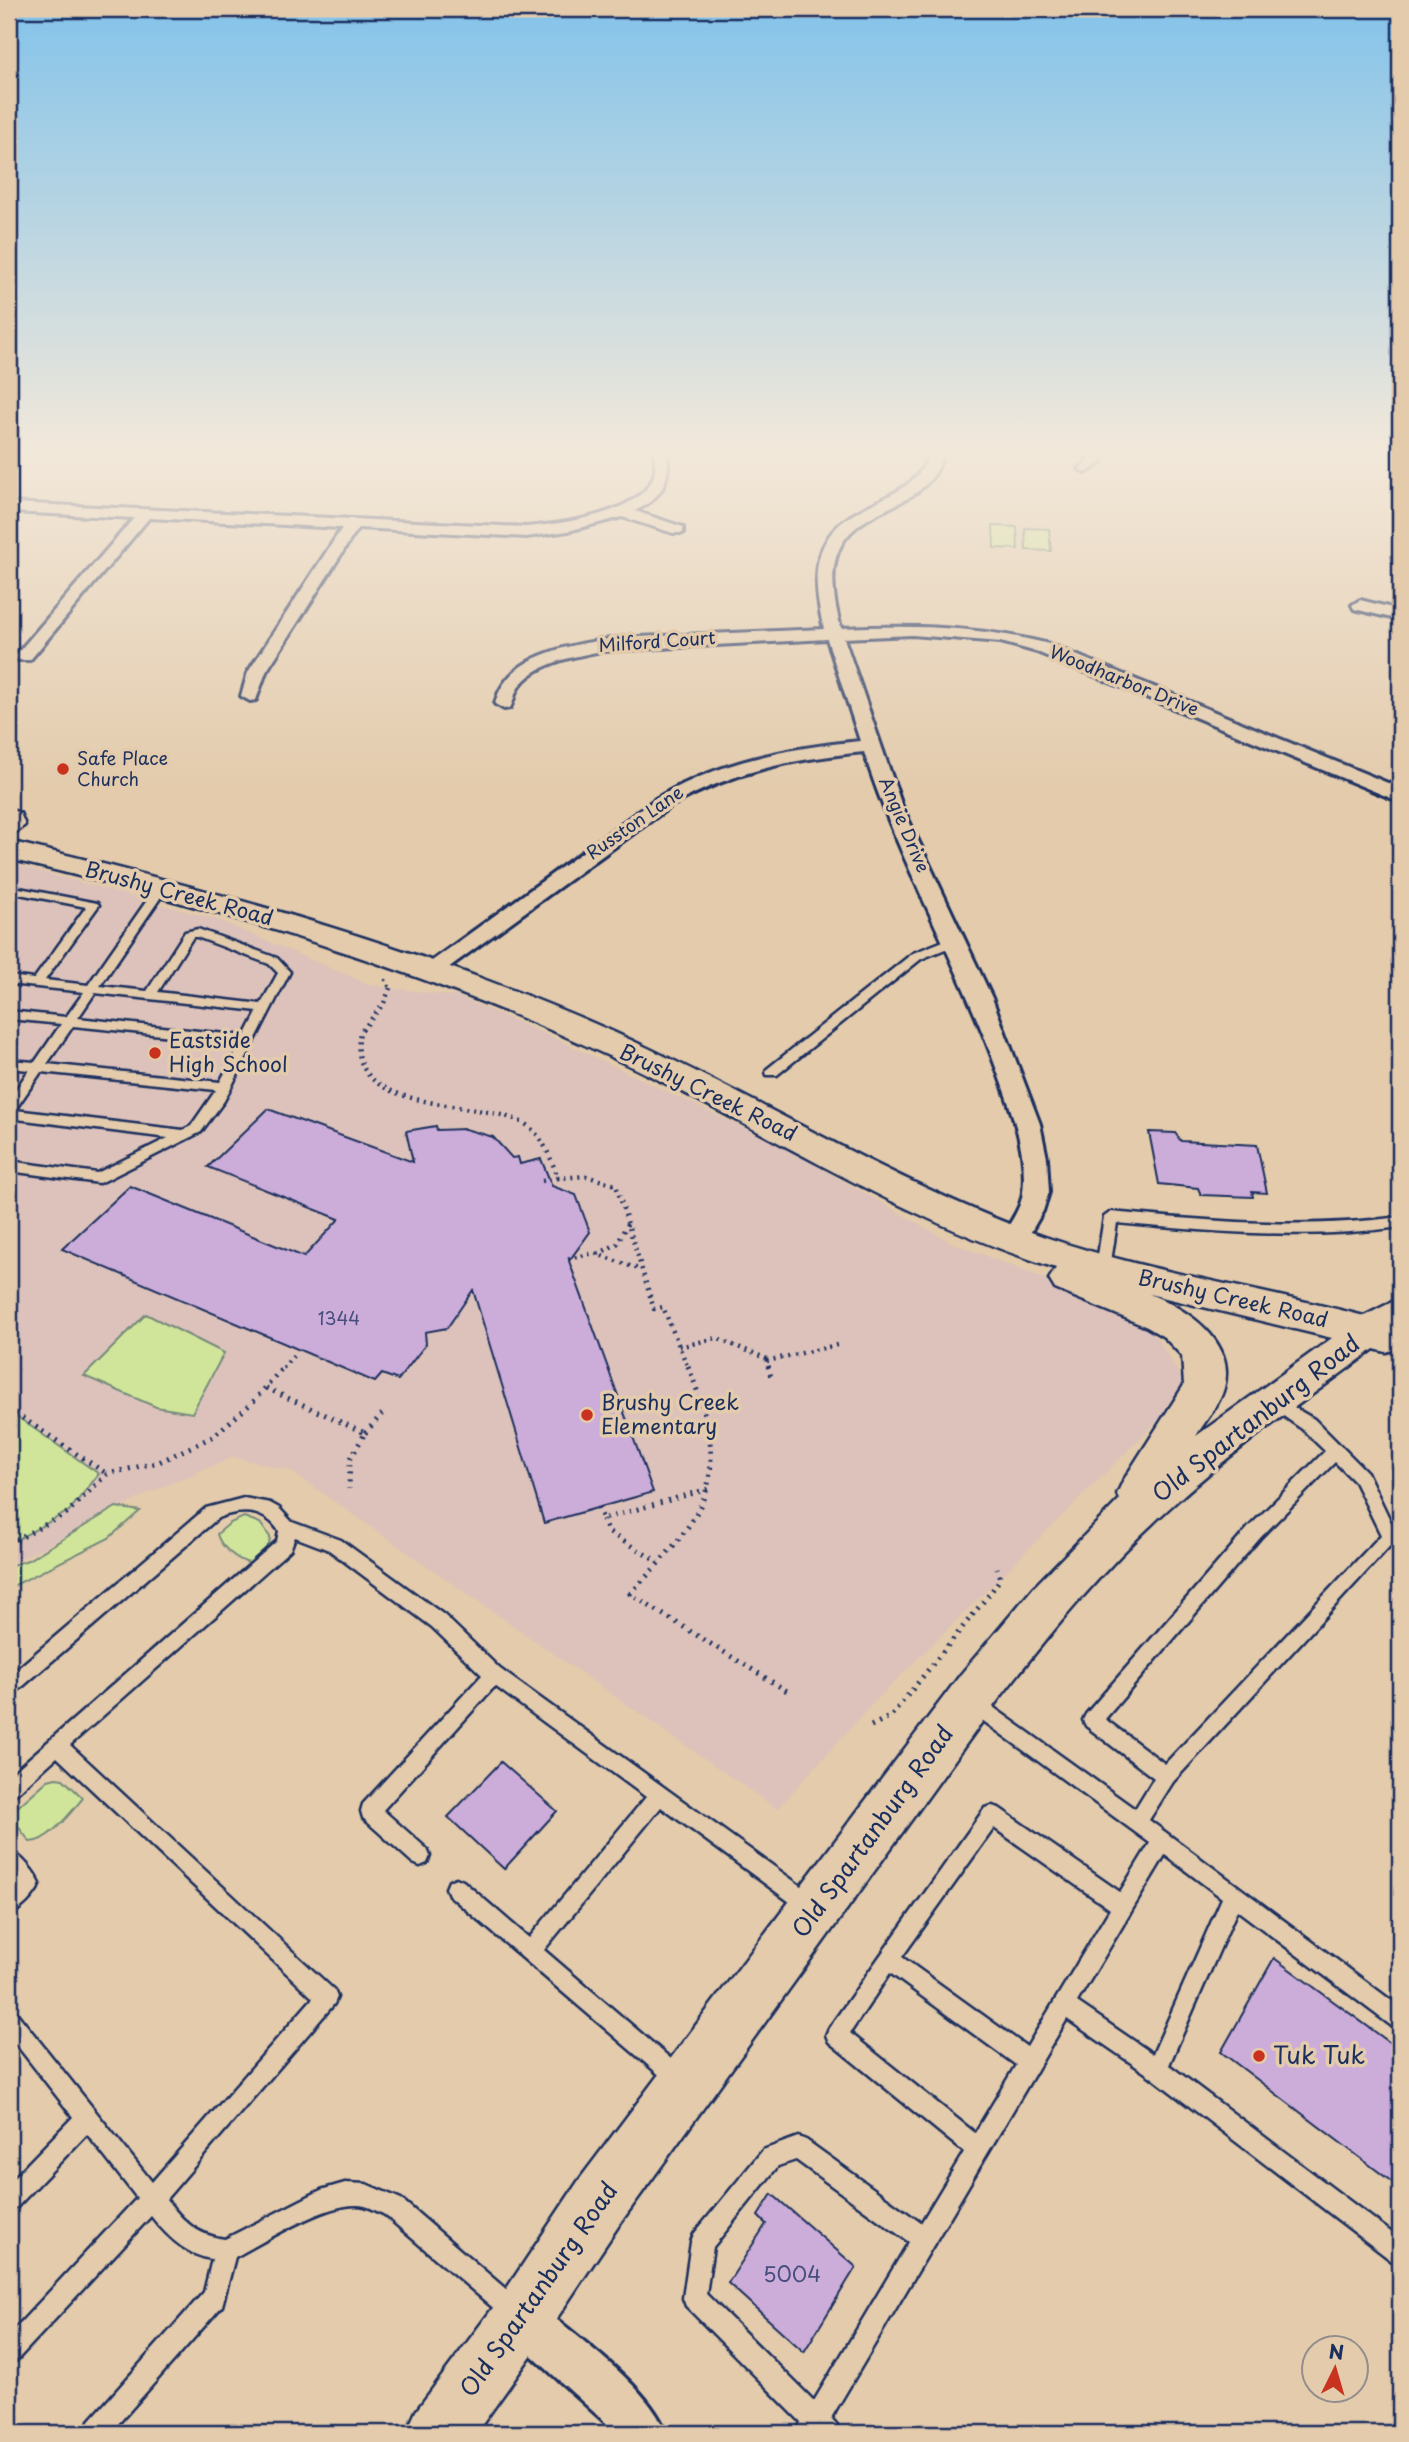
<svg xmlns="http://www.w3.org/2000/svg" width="1409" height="2442" viewBox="0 0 1409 2442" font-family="'Playpen Sans',sans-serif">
<rect width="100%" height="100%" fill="#e3cbac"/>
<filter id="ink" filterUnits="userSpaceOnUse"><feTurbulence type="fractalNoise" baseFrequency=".0143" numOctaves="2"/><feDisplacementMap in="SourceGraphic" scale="14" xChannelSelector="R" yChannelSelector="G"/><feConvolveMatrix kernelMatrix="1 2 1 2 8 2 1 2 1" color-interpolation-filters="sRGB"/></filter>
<g filter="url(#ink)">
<path fill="#dcc2ba" d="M9,863L218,920L370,985L459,997L550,1036L786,1148L952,1243L1144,1317L1189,1390L874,1702L777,1809L289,1470L233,1457L153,1491L9,1565Z"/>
<g fill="#d0e59a" stroke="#768a7c" stroke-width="2">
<path d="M993,526L1017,527L1018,549L994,548Z"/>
<path d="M1025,528L1049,529L1051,551L1026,550Z"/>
<path d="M146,1314L224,1353L192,1413L156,1407L84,1376Z"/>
<path d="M9,1411L99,1474L69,1511L9,1544Z"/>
<path d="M116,1507L140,1511L109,1538L9,1588V1566L28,1560Z"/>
<path d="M244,1517L260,1523L270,1537L269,1545L250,1563C237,1561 220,1546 217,1534L230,1523Z"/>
<path d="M56,1778L63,1779L83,1798C71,1812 49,1842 30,1842L11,1817L13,1811L48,1780Z"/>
</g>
<g fill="#ccadd9" stroke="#1b2f5e" stroke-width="2">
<path d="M268,1109L413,1162L406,1131L436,1126L437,1130L465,1129L493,1137L512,1158L518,1157L520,1164L541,1159L552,1186L576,1195L590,1232L569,1261L653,1492L544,1523L473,1290L447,1328L425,1332L426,1344L398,1380L382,1374L375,1382L62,1249L130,1186L304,1257L339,1219L208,1167Z"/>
<path d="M1149,1132L1175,1133L1181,1141L1257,1145L1267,1193L1252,1192L1253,1197L1201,1195L1198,1188L1159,1184Z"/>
<path d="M501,1762L557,1811L504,1869L448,1817Z"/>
<path d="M1274,1958L1400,2050V2188L1221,2052Z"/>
<path d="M772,2194L856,2267L804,2352L728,2283L766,2224L758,2216Z"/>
</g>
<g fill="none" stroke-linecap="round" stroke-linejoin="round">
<defs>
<g id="lane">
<path d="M9,809L20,813L25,825L9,838V829L14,824L9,816Z"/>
<path d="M161,885L167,888L100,986L147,991L185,932L198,929L277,958L290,972L224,1101L201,1132L104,1181L99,1183L9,1171V1161L97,1173L168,1138L9,1118V1100L29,1070L9,1068V1060L35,1062L61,1024L9,1019V1011L66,1017L84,992L9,984V976L34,979L86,907L9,892V886L97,903L99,905L45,980L88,985L157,886ZM193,937H197L269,964L278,973L261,1004L158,992ZM95,993L258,1011L245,1036L78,1018ZM73,1026L241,1043L220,1082L47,1064ZM41,1072L216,1090L191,1126L183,1130L15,1110Z"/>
<path d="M956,936L960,937V943L921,959L777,1075H767L766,1072L767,1069L913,953Z"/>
<path d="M1111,1212C1208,1221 1303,1230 1400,1217V1227C1306,1240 1212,1232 1117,1223L1110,1268L1108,1272H1098L1096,1268L1104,1217Z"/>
<path d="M1274,1396L1314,1419L1367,1472L1398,1537L1173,1782L1149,1820L1400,2007V2030L1393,2027L1237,1910L1169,2065L1400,2239V2264L1392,2261L1150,2076L1067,2019L831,2418L837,2425L841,2433H796L801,2422L686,2306L683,2298L691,2242L694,2234L763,2150L798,2137L806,2140L921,2223L964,2152L829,2042L826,2035L829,2028L985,1808L992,1806L999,1808L1120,1892L1150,1843L967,1709L964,1703L967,1697L973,1695L979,1697L1135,1809L1154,1778L1086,1726L1083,1720L1086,1714L1248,1528L1325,1451L1302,1429L1269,1406L1266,1402L1269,1398ZM1335,1462L1355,1482L1381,1535L1165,1764L1105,1719L1260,1538ZM994,1828L1110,1909L1027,2047L902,1957ZM1165,1855L1222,1898L1153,2054L1077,2002ZM890,1973L1016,2065L975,2133L850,2033ZM796,2160L909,2242L814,2401L706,2294L713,2247L778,2166Z"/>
<path d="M244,1498L270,1503L279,1508L292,1522L341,1540L444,1615L500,1669L816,1897L819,1904L816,1911L809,1914L802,1911L661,1807L544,1950L684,2070L688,2077L684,2084L677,2088L670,2084L449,1895L446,1888L449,1881L456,1878L463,1881L529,1938L646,1797L495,1686L383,1810L427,1849L430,1856L427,1863L420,1866L413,1863L363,1818L361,1811L363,1804L482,1675L432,1627L329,1550L295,1537L290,1550L70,1745L334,1990L337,1997L334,2004L166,2199C183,2221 196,2235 225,2239L321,2190L345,2183L366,2184L401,2199L521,2302L524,2310L521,2318L513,2321L505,2318L385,2215C379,2212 372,2208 365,2206C332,2198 266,2241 235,2257L222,2306L110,2433H82L86,2425L204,2292L212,2259C187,2256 166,2235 151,2216L17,2360L9,2364V2335L137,2198L87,2134L17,2207L9,2210V2183L73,2117L9,2035V2009L16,2012L152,2182L313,1998L57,1757L16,1794L9,1797V1776L277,1541L279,1531C264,1509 241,1509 218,1518L15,1693L9,1695V1676L206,1508Z"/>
<path d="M9,1850C21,1855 35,1872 40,1884C35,1896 21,1910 9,1915V1891L17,1883L9,1874Z"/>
</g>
<g id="street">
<path d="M653,449H667C671,480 663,497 635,511L683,527V533H673L622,517L568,531L526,537L358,528L266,672L256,700L250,701L241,696L248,672L342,528L149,518L30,660H18L15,656L134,518L9,512V503L526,527C560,524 648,514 655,471C656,465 654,456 653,449Z"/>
<path d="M930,449H944C929,534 801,485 841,628C912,625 980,626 1049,644L1400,788V801L1393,799L1037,652L1001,642L912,635L844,638L902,806L992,998L1040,1124L1047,1158L1049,1192L1043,1211L1022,1247L1013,1250L1004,1247L1000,1240C1008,1225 1021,1210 1023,1192C1028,1152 1011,1110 998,1073C959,964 899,863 864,752C794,759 732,771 671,806L437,976H421L418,971L657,798C721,761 788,748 860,741L827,639L602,651C576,656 534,663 518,688C514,694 514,701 510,708L504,709L495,704C507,653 572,645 616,638L824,629C785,482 915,525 930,449Z"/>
<path d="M1088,449H1102V462L1086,473L1079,469L1088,461Z"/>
<path d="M1360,600L1400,610V620L1354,609L1352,605Z"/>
<path d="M522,2296L537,2303C576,2337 649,2386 666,2433H617L507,2333L500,2318L507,2303Z"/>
</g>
<path id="secondary" d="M9,841C214,890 416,945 609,1030C748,1092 878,1174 1020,1228C1131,1270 1250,1286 1364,1316L1400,1298V1348L1386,1352L1374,1349C1307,1399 1238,1446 1176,1502C1108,1562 1050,1633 995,1704L621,2222L543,2339L476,2433H406L416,2411L501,2297L579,2180L961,1674L1035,1586L1119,1500L1117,1494L1123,1481L1184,1385L1182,1356L1164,1337L1147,1327L1055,1289L1049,1279L1056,1268C898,1219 761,1126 611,1057C418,967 216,908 9,859ZM1149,1294L1332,1338L1196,1436C1205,1421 1220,1404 1224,1388C1237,1340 1185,1308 1149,1294Z"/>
</defs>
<use href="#lane" stroke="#1b2f5e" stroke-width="5"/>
<use href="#street" stroke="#1b2f5e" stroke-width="6"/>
<use href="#secondary" stroke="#1b2f5e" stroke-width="5"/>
<path stroke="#1b2f5e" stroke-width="3.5" stroke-dasharray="2 4.5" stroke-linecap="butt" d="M385,979L390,989"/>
<g stroke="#1b2f5e" stroke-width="4.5" stroke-dasharray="2 5" stroke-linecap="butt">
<path d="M390,988L384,1003L360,1033C343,1117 480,1097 525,1124C543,1135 551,1159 558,1178L586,1176L616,1185L654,1309L663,1307L688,1368"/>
<path d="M542,1181L558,1178"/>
<path d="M598,1254L617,1244L627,1224"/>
<path d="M568,1259L594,1253L641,1270"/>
<path d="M679,1347L716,1338L770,1360"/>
<path d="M283,1368L293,1356"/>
<path d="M769,1368L767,1361L841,1344"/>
</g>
<g stroke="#1b2f5e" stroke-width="5" stroke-dasharray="2 6" stroke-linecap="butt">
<path d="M688,1366C734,1481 709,1510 630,1594L787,1691"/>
<path d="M768,1366L772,1381"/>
<path d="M266,1388L365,1433L350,1460L349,1489"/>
<path d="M9,1409L107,1474"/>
<path d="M365,1433L382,1414"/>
<path d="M598,1507L603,1519L708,1489"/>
<path d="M603,1519L608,1532L658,1562"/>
<path d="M9,1544L67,1513L107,1474L159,1462L212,1437L252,1403L284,1366"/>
<path d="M871,1726L891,1716L991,1592L1000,1579L997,1568"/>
</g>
<use href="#lane" fill="#e3cbac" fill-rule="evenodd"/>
<use href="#street" fill="#e3cbac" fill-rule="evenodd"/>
<use href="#secondary" fill="#e3cbac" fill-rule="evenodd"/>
</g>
</g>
<linearGradient id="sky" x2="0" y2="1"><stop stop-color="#83c3ea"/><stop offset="0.57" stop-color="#f2e8da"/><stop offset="1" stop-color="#f2e8da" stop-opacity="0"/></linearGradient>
<rect width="1409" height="791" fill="url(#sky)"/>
<g fill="#c8321e" stroke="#e3cbac" stroke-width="2.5">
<circle cx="63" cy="769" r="7"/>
<circle cx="155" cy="1053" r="7"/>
<circle cx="587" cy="1415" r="7"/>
<circle cx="1259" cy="2056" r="7"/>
</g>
<g text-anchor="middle" stroke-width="7" stroke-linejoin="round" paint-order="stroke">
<g font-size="18" fill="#1b2f5e" stroke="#e3cbac">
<text transform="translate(657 642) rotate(-4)" y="6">Milford Court</text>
<text transform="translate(1124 681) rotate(22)" y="6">Woodharbor Drive</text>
<text transform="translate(635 823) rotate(-35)" y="6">Russton Lane</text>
<text transform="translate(904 825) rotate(67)" y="6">Angie Drive</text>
</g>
<g font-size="18" fill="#1b2f5e" stroke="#e3cbac" text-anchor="start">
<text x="77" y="765">Safe Place<tspan x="77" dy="21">Church</tspan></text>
</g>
<g font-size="18" fill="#474e7d">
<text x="339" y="1325">1344</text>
</g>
<g font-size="21" fill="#1b2f5e" stroke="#e3cbac">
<text transform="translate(179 894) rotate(15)" y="7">Brushy Creek Road</text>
<text transform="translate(708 1093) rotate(26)" y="7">Brushy Creek Road</text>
<text transform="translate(1233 1299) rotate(13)" y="7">Brushy Creek Road</text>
</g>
<g font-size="21" fill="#1b2f5e" stroke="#e3cbac" text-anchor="start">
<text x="169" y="1048">Eastside<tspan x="169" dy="24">High School</tspan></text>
<text x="601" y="1410">Brushy Creek<tspan x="601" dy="24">Elementary</tspan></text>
</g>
<g font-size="21" fill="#474e7d">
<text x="792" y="2282">5004</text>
</g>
<g font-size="24" fill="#1b2f5e" stroke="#e3cbac">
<text transform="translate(1256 1419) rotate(-38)" y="8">Old Spartanburg Road</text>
<text transform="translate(873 1832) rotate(-54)" y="8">Old Spartanburg Road</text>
<text transform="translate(539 2290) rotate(-55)" y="8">Old Spartanburg Road</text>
</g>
<g font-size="24" fill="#1b2f5e" stroke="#e3cbac" text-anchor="start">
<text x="1273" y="2064">Tuk Tuk</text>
</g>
</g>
<rect width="1409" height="2442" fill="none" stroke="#e3cbac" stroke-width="35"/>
<rect x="18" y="18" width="1374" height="2407" fill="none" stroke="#1b2f5e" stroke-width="2.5" filter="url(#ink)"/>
<g transform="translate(1335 2369) rotate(5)"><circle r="33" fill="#e3cbac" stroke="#938d8d" stroke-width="2"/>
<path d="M0-5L12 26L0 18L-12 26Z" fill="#c8321e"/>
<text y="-10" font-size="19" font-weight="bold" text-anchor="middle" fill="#1b2f5e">N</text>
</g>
</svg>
